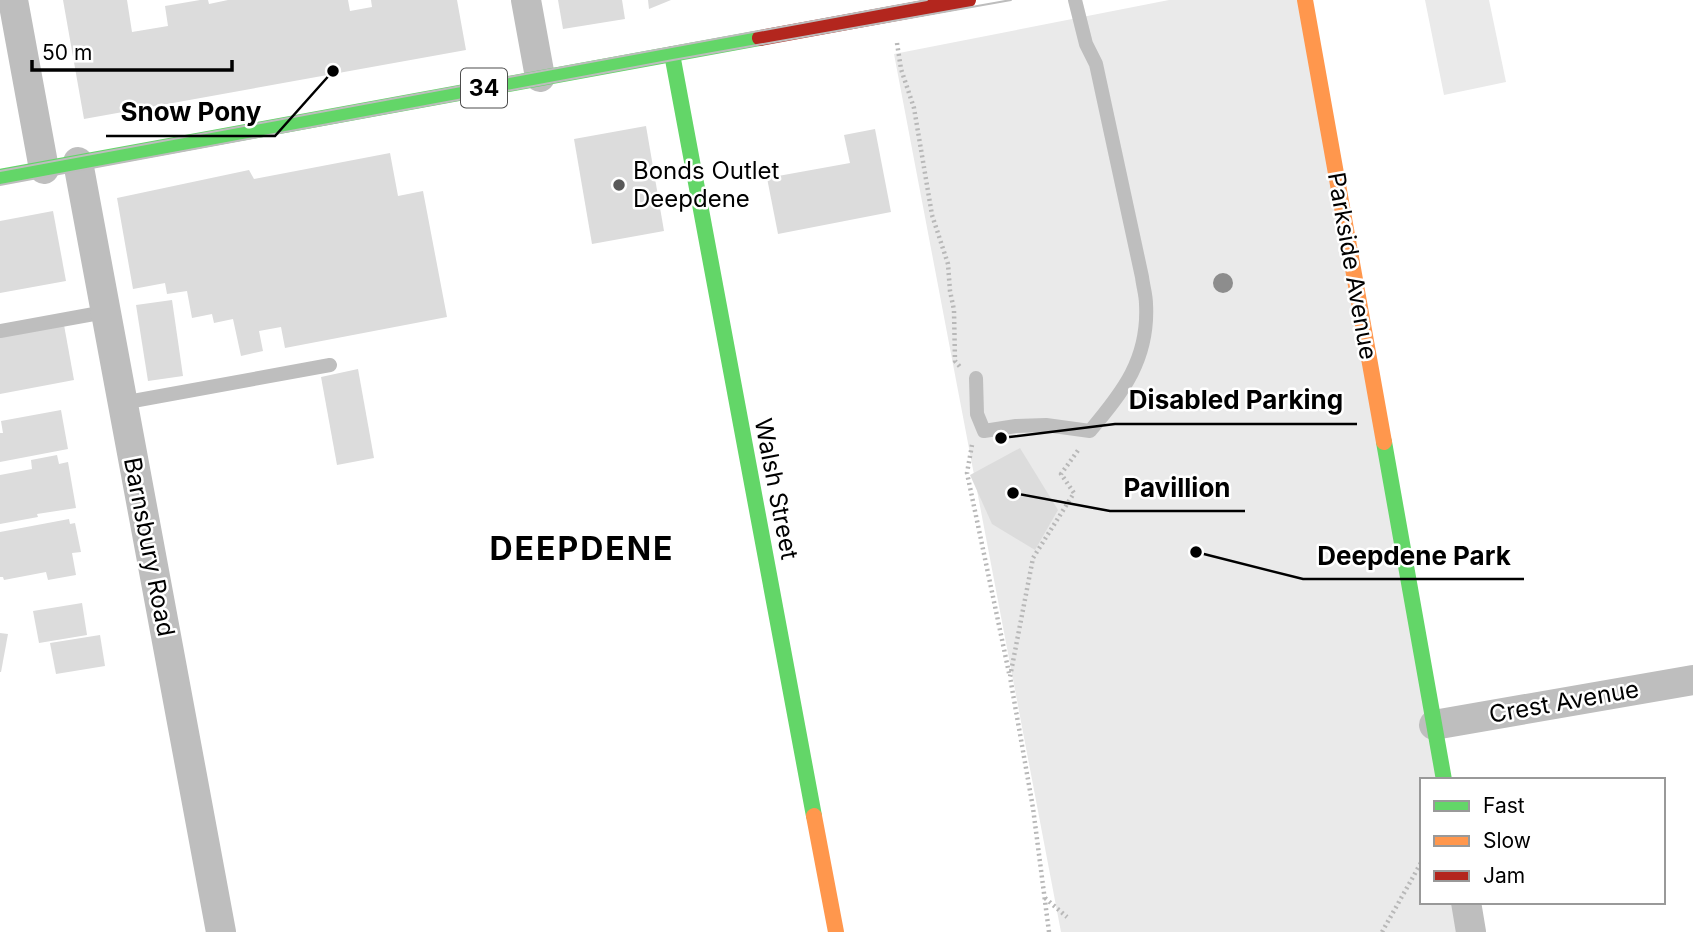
<svg xmlns="http://www.w3.org/2000/svg" width="1693" height="932" viewBox="0 0 1693 932" font-family="Inter,sans-serif">
<rect width="100%" height="100%" fill="#fff"/>
<g fill="#eaeaea">
<path d="M1169,0H1305L1444,780H1422V902H1466L1471,932H1061L894,54Z"/>
<path d="M1425,0H1489L1506,82L1444,95Z"/>
</g>
<g fill="#dcdcdc">
<path d="M63,0H127L132,32L168,26L165,6L200,0H208L209,4L228,0H348L350,11L372,7L371,0H457L466,50L84,119Z"/>
<path d="M558,0H622L625,19L563,29Z"/>
<path d="M648,0H671L649,9Z"/>
<path d="M646,126L664,231L592,244L574,139Z"/>
<path d="M875,129L891,212L778,234L767,178L850,163L844,135Z"/>
<path d="M390,153L398,196L423,191L447,317L285,348L281,327L259,331L263,351L241,356L233,319L214,323L212,314L192,318L187,291L167,294L165,283L133,289L117,198L249,170L254,179Z"/>
<path d="M53,211L66,281L0,293V221Z"/>
<path d="M172,300L183,376L148,381L136,305Z"/>
<path d="M64,325L74,380L0,394V336Z"/>
<path d="M358,369L374,458L337,465L321,377Z"/>
<path d="M61,410L68,449L0,462V433H3L1,421Z"/>
<path d="M1020,448L1058,510L1035,550L992,524L970,475Z"/>
<path d="M57,455L59,464L68,462L76,508L37,514L38,517L0,524V475L32,469L31,460Z"/>
<path d="M69,519L70,524L75,523L81,552L72,553L76,575L48,580L46,572L4,580L3,577H0V532Z"/>
<path d="M82,603L87,635L39,643L33,611Z"/>
<path d="M0,633L8,634L1,672H0Z"/>
<path d="M100,635L105,666L56,674L50,643Z"/>
</g>
<g fill="none" stroke-linecap="round" stroke-linejoin="round">
<g stroke="#b8b8b8" stroke-width="4.5" stroke-dasharray="2 3.5" stroke-linecap="butt">
<path d="M897,43L901,69L914,108L932,215L948,264L950,291L954,310L955,361L961,368"/>
<path d="M972,445L967,473L1009,673"/>
<path d="M1045,898L1067,917"/>
<path d="M1049,932L1033,808L1010,677L1033,558L1074,493L1061,474L1079,449"/>
<path d="M1382,932L1422,861"/>
</g>
<g stroke="#bebebe" stroke-width="14">
<path d="M0,331L105,312"/>
<path d="M976,378L977,414L984,431L1016,426L1046,425L1090,431C1123,392 1149,359 1146,304C1146,295 1143,286 1142,277L1096,64L1086,44L1075,0"/>
<path d="M122,403L330,365"/>
</g>
<g stroke="#bebebe" stroke-width="30">
<path d="M13,0L44,169"/>
<path d="M526,0L540,77"/>
<path d="M78,162L221,932"/>
<path d="M1434,725L1693,680"/>
<path d="M1466,902L1471,932"/>
</g>
<g stroke="#63d668" stroke-width="16">
<path d="M672,54L814,816"/>
<path d="M0,177L760,38"/>
<path d="M1384,442L1444,780"/>
</g>
<g stroke="#ff974d" stroke-width="16">
<path d="M1305,0L1384,442"/>
<path d="M814,816L836,932"/>
</g>
<path stroke="#b3261e" stroke-width="16" d="M760,38L968,0"/>
<g stroke="#bdbdbd" stroke-width="2">
<path d="M0,171L927,0"/>
<path d="M0,185L673,60L1011,0"/>
</g>
</g>
<circle fill="#8d8d8d" cx="1223" cy="283" r="10"/>
<circle fill="#595959" stroke="#fff" stroke-width="2.5" cx="619" cy="185" r="7"/>
<g text-anchor="middle" stroke-width="5" stroke-linejoin="round" paint-order="stroke">
<rect fill="#fff" stroke="#4c4c4c" stroke-width="2" x="461" y="68.5" width="46" height="39" rx="5"/>
<g font-size="23" font-weight="bold" fill="#000">
<text x="484" y="96">34</text>
</g>
<g font-size="24" fill="#000" stroke="#fff" text-anchor="start">
<text x="633" y="179">Bonds Outlet<tspan x="633" dy="28">Deepdene</tspan></text>
</g>
<g font-size="24" fill="#000" stroke="#fff">
<text transform="translate(1352 266) rotate(80)" y="8">Parkside Avenue</text>
<text transform="translate(776 489) rotate(79)" y="8">Walsh Street</text>
<text transform="translate(149 547) rotate(79)" y="8">Barnsbury Road</text>
<text transform="translate(1564 702) rotate(-10)" y="8">Crest Avenue</text>
</g>
<g font-size="32" font-weight="bold" letter-spacing="2" fill="#000" stroke="#fff">
<text x="582" y="560">DEEPDENE</text>
</g>
</g>
<path fill="none" stroke="#000" stroke-width="2.5" d="M333 71L275 136H106M1001 438L1115 424H1357M1013 493L1110 511H1245M1196 552L1303 579H1524"/>
<g fill="#000" stroke="#fff" stroke-width="2.5">
<circle cx="333" cy="71" r="7"/>
<circle cx="1001" cy="438" r="7"/>
<circle cx="1013" cy="493" r="7"/>
<circle cx="1196" cy="552" r="7"/>
</g>
<g font-size="26" text-anchor="middle" font-weight="bold" fill="#000" stroke="#fff" stroke-width="5" stroke-linejoin="round" paint-order="stroke">
<text x="191" y="121">Snow Pony</text>
<text x="1236" y="409">Disabled Parking</text>
<text x="1177" y="497">Pavillion</text>
<text x="1414" y="565">Deepdene Park</text>
</g>
<rect x="1420" y="778" width="245" height="126" fill="#ffffff" stroke="#999999" stroke-width="2"/>
<rect x="1434" y="801" width="35" height="10" fill="#63d668" stroke="#999999" stroke-width="2"/>
<text x="1483" y="813" font-size="21" fill="#000000">Fast</text>
<rect x="1434" y="836" width="35" height="10" fill="#ff974d" stroke="#999999" stroke-width="2"/>
<text x="1483" y="848" font-size="21" fill="#000000">Slow</text>
<rect x="1434" y="871" width="35" height="10" fill="#b3261e" stroke="#999999" stroke-width="2"/>
<text x="1483" y="883" font-size="21" fill="#000000">Jam</text>
<path d="M32 60v10h200v-10" fill="none" stroke="#000000" stroke-width="3.5"/>
<text x="42" y="60" font-size="21" fill="#000000" stroke="#ffffff" stroke-width="5" paint-order="stroke">50 m</text>
</svg>
